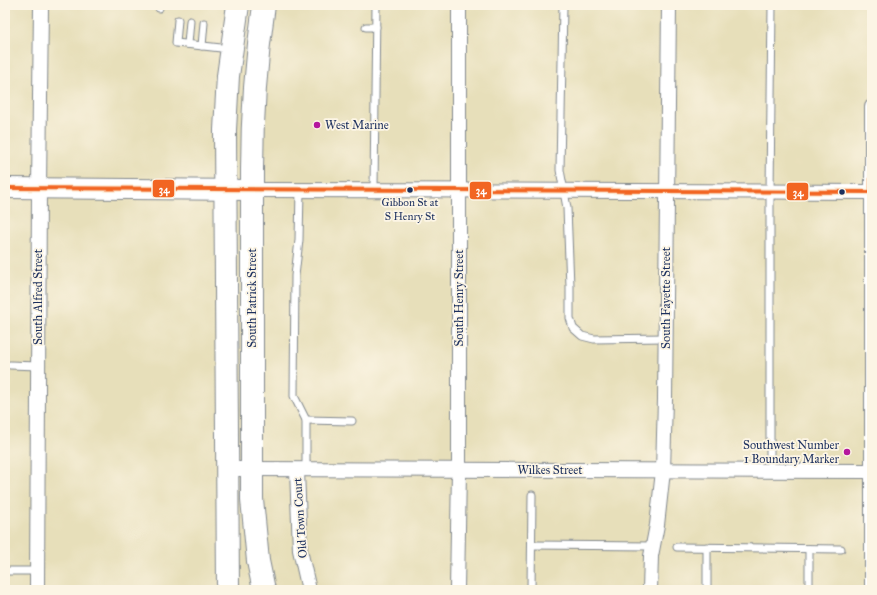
<svg xmlns="http://www.w3.org/2000/svg" width="877" height="595" viewBox="0 0 877 595" font-family="'IM FELL Great Primer',serif">
<rect width="100%" height="100%" fill="#fcf5e5"/>
<filter id="ink" filterUnits="userSpaceOnUse"><feTurbulence type="fractalNoise" baseFrequency=".025" numOctaves="2"/><feDisplacementMap in="SourceGraphic" scale="8" xChannelSelector="R" yChannelSelector="G"/><feConvolveMatrix kernelMatrix="1 2 1 2 8 2 1 2 1" color-interpolation-filters="sRGB"/></filter>
<filter id="wash" filterUnits="userSpaceOnUse"><feTurbulence type="fractalNoise" baseFrequency=".012" numOctaves="4" result="noise"/><feDisplacementMap in="SourceGraphic" scale="16" xChannelSelector="R" yChannelSelector="G"/><feGaussianBlur stdDeviation="0.9" result="paint"/><feColorMatrix in="noise" values="0 0 0 0 0 0 0 0 0 0 0 0 0 0 0 0 0 1.4 0 .05"/><feComposite in="paint" operator="in"/></filter>
<g filter="url(#wash)">
<rect width="100%" height="100%" fill="#e7dfba"/>
</g>
<g filter="url(#ink)">
<g fill="none" stroke-linecap="round" stroke-linejoin="round">
<defs>
<g id="service">
<path d="M563,5L560,170L567,208L570,286V318L573,328L582,336L594,339L665,338"/>
<path d="M159,8V5"/>
<path d="M178,20L176,43L230,49"/>
<path d="M366,27H376"/>
<path d="M188,44L190,21"/>
<path d="M202,46L204,23"/>
<path d="M374,189L376,5"/>
<path d="M300,190L299,240L295,276L294,396L306,420V470"/>
<path d="M10,365L38,366"/>
<path d="M306,420L352,421"/>
<path d="M770,471V192L772,5"/>
<path d="M532,545L652,546"/>
<path d="M677,547L841,549"/>
<path d="M5,571H37"/>
<path d="M531,590L532,495"/>
<path d="M707,590V547"/>
<path d="M809,590V549"/>
</g>
<g id="minor">
<path d="M252,190C458,189 665,192 871,192"/>
<path d="M227,469L872,471"/>
<path d="M297,470L300,550L309,590"/>
<path d="M37,590L39,189L41,5"/>
<path d="M457,590L459,470V5"/>
<path d="M650,590L651,556L657,525L663,471L665,399L669,5"/>
<path d="M872,590V107"/>
</g>
<path id="secondary" d="M5,188L252,190"/>
<g id="trunk">
<path d="M228,590L225,130L228,76L238,5"/>
<path d="M264,590L258,561L252,499V170C252,115 256,60 264,5"/>
</g>
</defs>
<use href="#service" stroke="#81878c" stroke-width="9"/>
<use href="#minor" stroke="#81878c" stroke-width="16"/>
<use href="#secondary" stroke="#81878c" stroke-width="22"/>
<use href="#trunk" stroke="#81878c" stroke-width="24"/>
<use href="#service" stroke="#fff" stroke-width="7"/>
<use href="#minor" stroke="#fff" stroke-width="14"/>
<use href="#secondary" stroke="#fff" stroke-width="20"/>
<use href="#trunk" stroke="#fff" stroke-width="22"/>
<defs>
<path id="bus-1" d="M5,188L871,192L872,107"/>
</defs>
<use href="#bus-1" stroke="#fcf5e5" stroke-width="7"/>
<use href="#bus-1" stroke="#f26522" stroke-width="4"/>
</g>
</g>
<g fill="#b5179e" stroke="#fcf5e5" stroke-width="1.5">
<circle cx="317" cy="125" r="4"/>
<circle cx="847" cy="452" r="4"/>
</g>
<g fill="#1b2f5e" stroke="#fcf5e5" stroke-width="1.5">
<circle cx="410" cy="190" r="3.5"/>
<circle cx="842" cy="192" r="3.5"/>
</g>
<g text-anchor="middle" stroke-width="3.5" stroke-linejoin="round" paint-order="stroke">
<g font-size="11" fill="#1b2f5e" stroke="#fcf5e5">
<text x="410" y="206">Gibbon St at<tspan x="410" dy="14">S Henry St</tspan></text>
</g>
<g font-size="12" fill="#1b2f5e" stroke="#fcf5e5" text-anchor="start">
<text x="325" y="129">West Marine</text>
<text x="839" y="449" text-anchor="end">Southwest Number<tspan x="839" dy="14">1 Boundary Marker</tspan></text>
</g>
<g font-size="12" fill="#1b2f5e" stroke="#fcf5e5">
<text transform="translate(38 297) rotate(-90)" y="4">South Alfred Street</text>
<text transform="translate(252 298) rotate(-90)" y="4">South Patrick Street</text>
<text transform="translate(459 298) rotate(-90)" y="4">South Henry Street</text>
<text transform="translate(666 298) rotate(-90)" y="4">South Fayette Street</text>
<text x="550" y="474">Wilkes Street</text>
<text transform="translate(300 518) rotate(-94)" y="4">Old Town Court</text>
</g>
</g>
<g stroke="#fcf5e5" stroke-width="1.5">
<rect x="152" y="179" width="23" height="19" rx="4" fill="#f26522"/>
<rect x="469" y="181" width="23" height="19" rx="4" fill="#f26522"/>
<rect x="786" y="182" width="23" height="19" rx="4" fill="#f26522"/>
</g>
<g font-size="11" text-anchor="middle" font-weight="bold" fill="#fff">
<text x="164" y="193">34</text>
<text x="481" y="194">34</text>
<text x="798" y="196">34</text>
</g>
<rect width="877" height="595" fill="none" stroke="#fcf5e5" stroke-width="20"/>
</svg>
